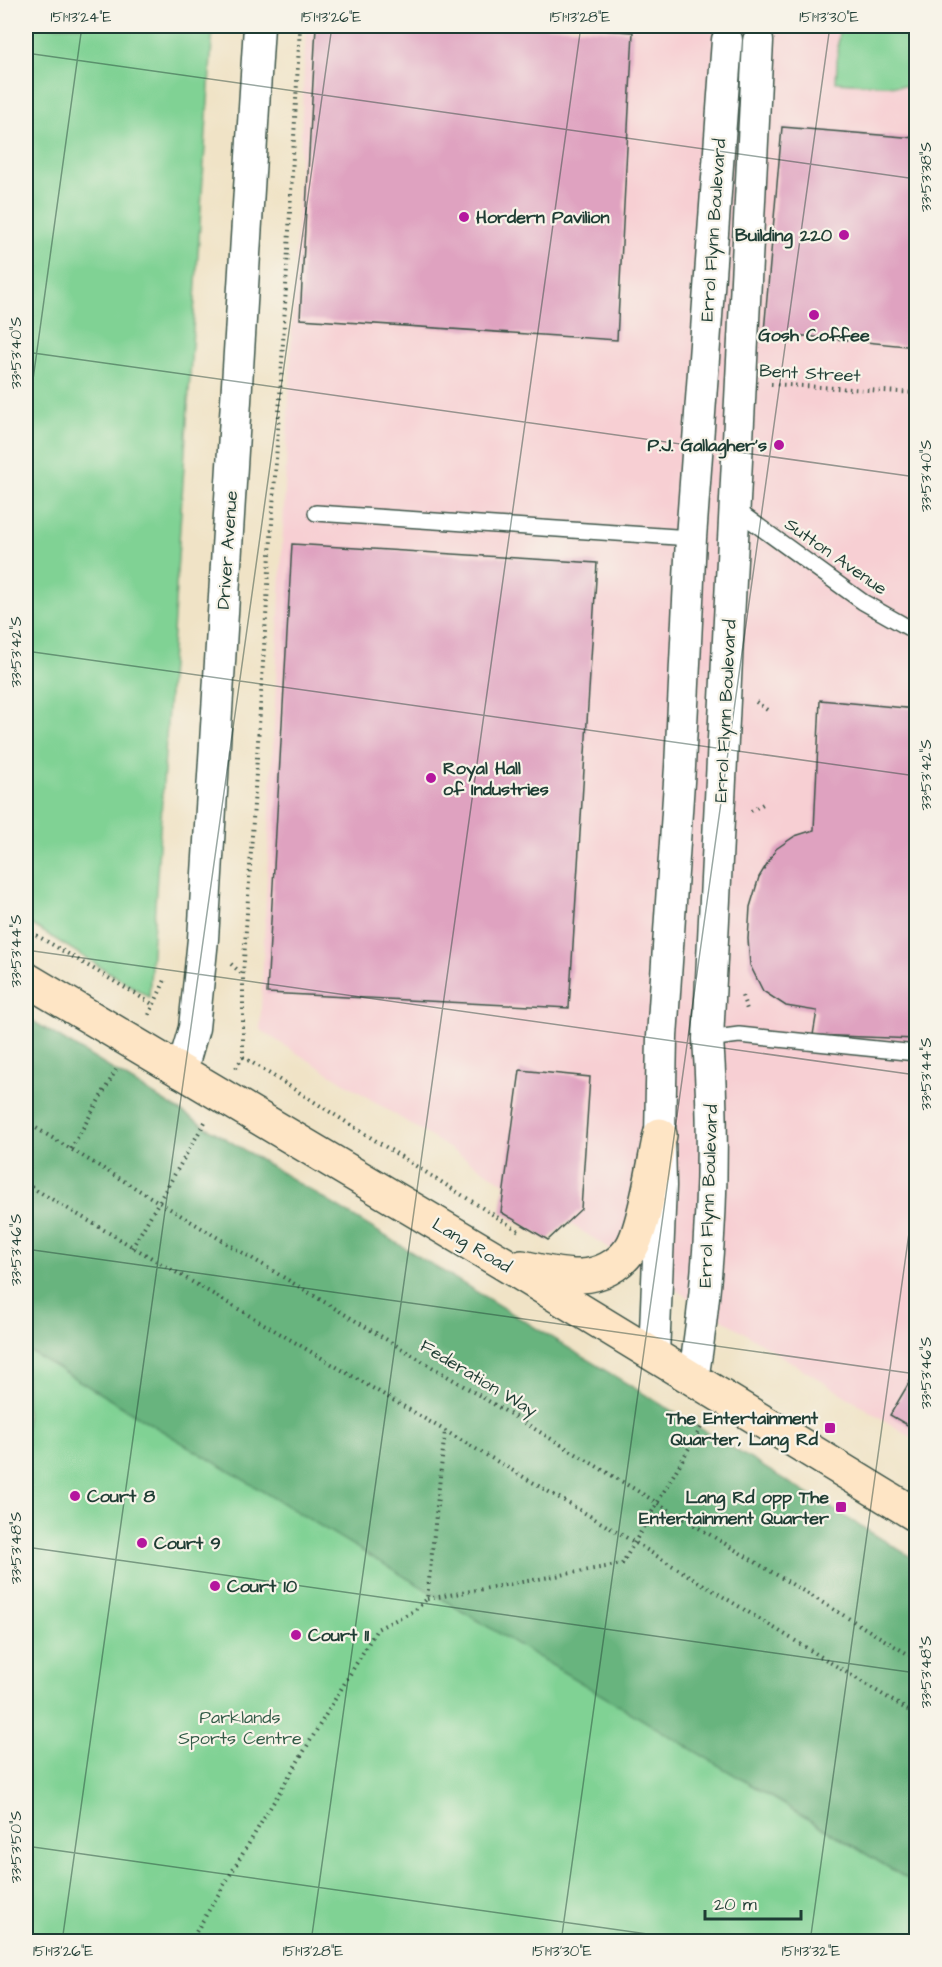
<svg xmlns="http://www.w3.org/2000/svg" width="942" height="1967" viewBox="0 0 942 1967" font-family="'Architects Daughter',sans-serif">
<rect width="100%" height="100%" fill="#f7f3e8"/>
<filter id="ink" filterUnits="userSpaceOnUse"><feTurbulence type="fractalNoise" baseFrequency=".0167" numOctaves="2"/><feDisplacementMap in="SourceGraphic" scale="12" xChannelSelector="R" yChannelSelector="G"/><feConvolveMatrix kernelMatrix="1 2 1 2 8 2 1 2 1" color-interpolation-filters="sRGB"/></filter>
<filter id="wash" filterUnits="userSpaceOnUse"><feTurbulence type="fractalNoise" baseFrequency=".008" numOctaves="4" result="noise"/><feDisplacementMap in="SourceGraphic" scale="24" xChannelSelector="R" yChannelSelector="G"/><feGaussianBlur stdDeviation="1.35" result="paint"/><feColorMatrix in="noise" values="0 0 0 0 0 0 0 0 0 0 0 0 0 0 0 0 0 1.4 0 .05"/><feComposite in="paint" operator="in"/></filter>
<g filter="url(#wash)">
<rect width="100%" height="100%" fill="#f0e3c6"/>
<path fill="#f7cfd3" d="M306,26H916V1440L260,1030Z"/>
<g fill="#80d294" stroke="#508864" stroke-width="1.5">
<path d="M26,26H213L149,997L26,921Z"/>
<path d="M839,26H916V87L836,82Z"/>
<path d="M26,1347L916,1884V1941H26Z"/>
</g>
<path fill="#68b47e" stroke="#447859" stroke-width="1.5" d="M26,1017L916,1560V1884L26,1349Z"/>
<g id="blocks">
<g fill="#dfa2c0">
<path d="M316,26H533L633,32L617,340L300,319Z"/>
<path d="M782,127L916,138V347L764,332Z"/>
<path d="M292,544L597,563L569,1008L267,993Z"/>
<path d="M820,700L916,709V1039L813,1035L817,1011L786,1006L763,991L750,965L748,939L750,907L759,877L776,849L795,836L814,830Z"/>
<path d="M520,1070L590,1077L581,1209L548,1240L501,1212Z"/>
<path d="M916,1371V1430L890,1415Z"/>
</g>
</g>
</g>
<g filter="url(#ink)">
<use href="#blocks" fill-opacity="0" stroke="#3e564a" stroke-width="1.5"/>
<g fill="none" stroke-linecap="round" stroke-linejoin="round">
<defs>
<g id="lane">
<path d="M735,509L863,602L916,632"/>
<path d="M316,513L691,538"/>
<path d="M708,1039L739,1035L916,1053"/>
</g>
<g id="street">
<path d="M181,1073L194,1028L203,939L259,26"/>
<path d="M654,1355L661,1186L660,1135L662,1037L680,767L691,538L727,40"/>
<path d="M693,1380C711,1269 716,1151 708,1039L758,41"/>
</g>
<g id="secondary">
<path d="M26,979L503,1263L916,1515"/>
<path d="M522,1267C541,1271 562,1277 581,1276C600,1275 618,1266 629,1251C644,1233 654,1161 660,1135"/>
</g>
</defs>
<use href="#lane" stroke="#3e564a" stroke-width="18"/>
<use href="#street" stroke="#3e564a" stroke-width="33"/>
<use href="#secondary" stroke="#3e564a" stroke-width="36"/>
<g stroke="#3e564a" stroke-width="4" stroke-dasharray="1.5 4.5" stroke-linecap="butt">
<path d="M771,384L916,393"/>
<path d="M756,702L770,712"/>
<path d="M751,811L765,803"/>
<path d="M26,929L154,1005"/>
<path d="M231,964L243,975"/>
<path d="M742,996L748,1012"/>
<path d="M149,1015L166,978"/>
<path d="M243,1057L519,1231"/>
<path d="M236,1068L243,1057V976L280,398L300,26"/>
<path d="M26,1122L916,1659"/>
<path d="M71,1149L116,1070"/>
<path d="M26,1184L634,1542L916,1715"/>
<path d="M132,1248L205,1122"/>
<path d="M427,1599L622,1564L703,1424"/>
<path d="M190,1942L377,1629L414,1611L427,1599L445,1431"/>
</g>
<use href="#lane" stroke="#fff" stroke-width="15"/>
<use href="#street" stroke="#fff" stroke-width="30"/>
<use href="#secondary" stroke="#fee5c5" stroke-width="33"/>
</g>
</g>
<path fill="none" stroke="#1f3d34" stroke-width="1.5" stroke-opacity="0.45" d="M26,53L916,179M26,352L916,477M26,430L82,26M26,651L916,776M26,950L916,1075M26,1249L916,1374M26,1547L916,1673M26,1846L704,1942M62,1942L332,26M311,1942L581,26M561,1942L830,26M810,1942L916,1183"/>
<g fill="#b5179e" stroke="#f7f3e8" stroke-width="2">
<circle cx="464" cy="217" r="6"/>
<circle cx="844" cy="235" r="6"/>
<circle cx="814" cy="315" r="6"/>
<circle cx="779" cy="445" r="6"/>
<circle cx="431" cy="778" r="6"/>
<rect x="824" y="1422" width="12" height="12" rx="3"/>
<circle cx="75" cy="1496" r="6"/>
<rect x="835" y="1501" width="12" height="12" rx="3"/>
<circle cx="142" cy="1543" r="6"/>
<circle cx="215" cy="1586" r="6"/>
<circle cx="296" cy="1635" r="6"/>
</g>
<g text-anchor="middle" stroke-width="4.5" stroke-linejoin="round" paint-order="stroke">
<g font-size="18" font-weight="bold" fill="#1f3d34" stroke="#f7f3e8" text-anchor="start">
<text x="476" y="223">Hordern Pavilion</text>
<text x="832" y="241" text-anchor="end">Building 220</text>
<text x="814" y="341" text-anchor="middle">Gosh Coffee</text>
<text x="767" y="451" text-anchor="end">P.J. Gallagher's</text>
<text x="443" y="774">Royal Hall<tspan x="443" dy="21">of Industries</tspan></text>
<text x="818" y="1424" text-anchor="end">The Entertainment<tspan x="818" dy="21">Quarter, Lang Rd</tspan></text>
<text x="87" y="1502">Court 8</text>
<text x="829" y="1503" text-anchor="end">Lang Rd opp The<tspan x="829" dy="21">Entertainment Quarter</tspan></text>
<text x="154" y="1549">Court 9</text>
<text x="227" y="1592">Court 10</text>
<text x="308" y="1641">Court 11</text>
</g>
<g font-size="18" fill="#1f3d34" stroke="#f7f3e8">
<text transform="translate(713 230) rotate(-86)" y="6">Errol Flynn Boulevard</text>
<text transform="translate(810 373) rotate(3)" y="6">Bent Street</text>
<text transform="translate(227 550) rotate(-86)" y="6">Driver Avenue</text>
<text transform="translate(836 556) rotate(35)" y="6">Sutton Avenue</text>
<text transform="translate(725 711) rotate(-87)" y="6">Errol Flynn Boulevard</text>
<text transform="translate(708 1196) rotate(-88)" y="6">Errol Flynn Boulevard</text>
<text transform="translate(472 1245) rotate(31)" y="6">Lang Road</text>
<text transform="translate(479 1378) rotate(31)" y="6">Federation Way</text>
</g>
<g font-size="18" fill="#325b47" stroke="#f7f3e8">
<text x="240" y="1723">Parklands<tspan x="240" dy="21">Sports Centre</tspan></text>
</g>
</g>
<rect width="942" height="1967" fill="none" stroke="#f7f3e8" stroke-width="66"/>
<path d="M705 1910v9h96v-9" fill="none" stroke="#1f3d34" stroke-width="3"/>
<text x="714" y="1910" font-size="18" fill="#1f3d34" stroke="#f7f3e8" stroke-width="4.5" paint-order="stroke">20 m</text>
<rect x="33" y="33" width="876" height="1901" fill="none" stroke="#1f3d34" stroke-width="2"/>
<g font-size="15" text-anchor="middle" fill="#1f3d34">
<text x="81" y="22">151°13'24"E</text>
<text x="331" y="22">151°13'26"E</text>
<text x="580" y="22">151°13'28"E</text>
<text x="829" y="22">151°13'30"E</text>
<text transform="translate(926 177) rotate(-90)" y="5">33°53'38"S</text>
<text transform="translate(16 353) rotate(-90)" y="5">33°53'40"S</text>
<text transform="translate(926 476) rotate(-90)" y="5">33°53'40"S</text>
<text transform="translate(16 652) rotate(-90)" y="5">33°53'42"S</text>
<text transform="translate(926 775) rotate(-90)" y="5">33°53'42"S</text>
<text transform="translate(16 951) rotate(-90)" y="5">33°53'44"S</text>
<text transform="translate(926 1074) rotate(-90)" y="5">33°53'44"S</text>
<text transform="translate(16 1250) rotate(-90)" y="5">33°53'46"S</text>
<text transform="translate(926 1373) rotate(-90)" y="5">33°53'46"S</text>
<text transform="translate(16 1548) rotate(-90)" y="5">33°53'48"S</text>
<text transform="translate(926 1672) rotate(-90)" y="5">33°53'48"S</text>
<text transform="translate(16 1847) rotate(-90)" y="5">33°53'50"S</text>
<text x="63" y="1956">151°13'26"E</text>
<text x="313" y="1956">151°13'28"E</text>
<text x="562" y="1956">151°13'30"E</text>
<text x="811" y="1956">151°13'32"E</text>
</g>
</svg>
